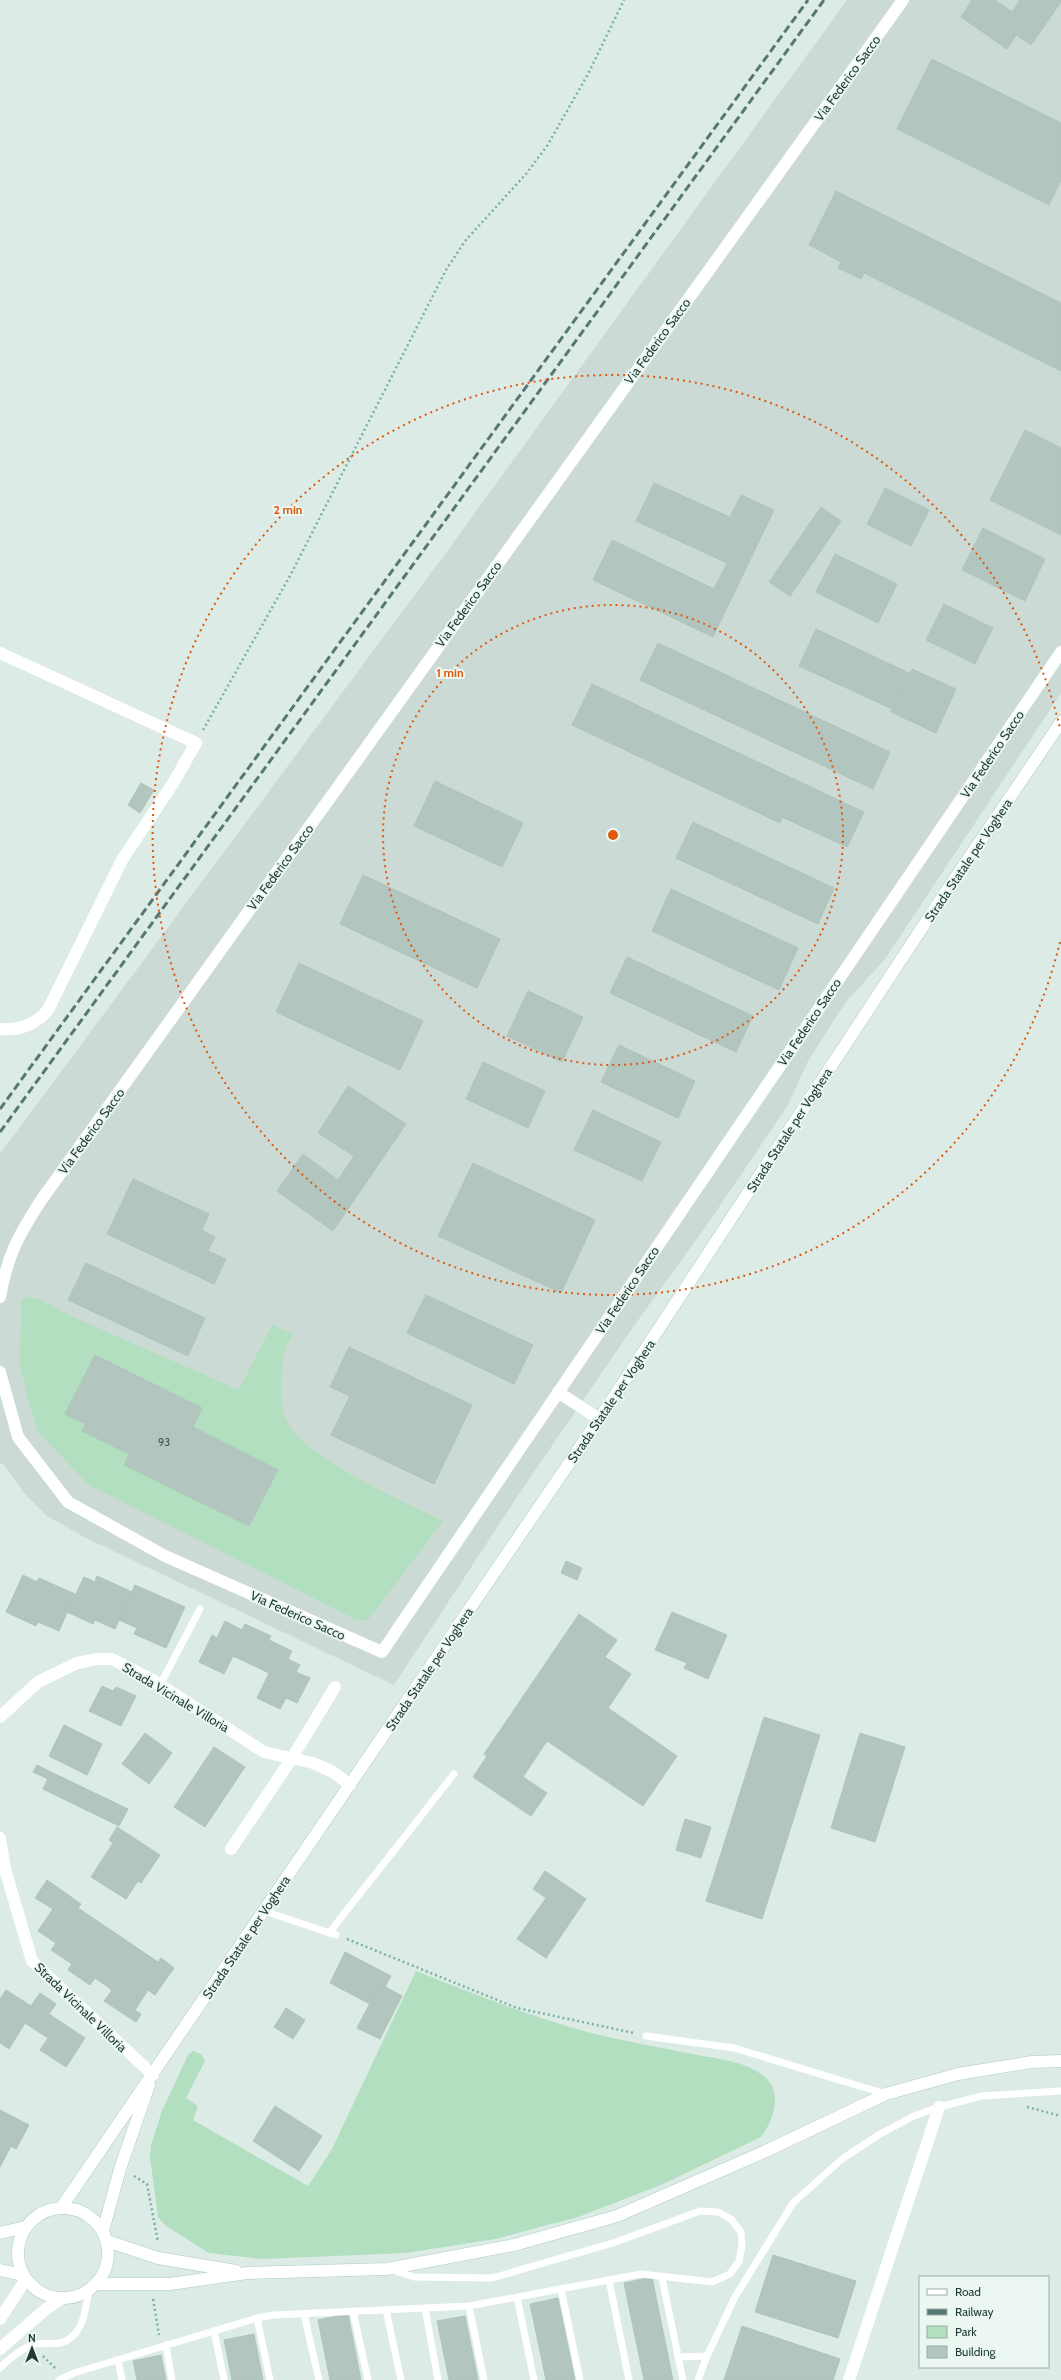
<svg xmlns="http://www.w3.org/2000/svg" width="1061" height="2380" viewBox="0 0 1061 2380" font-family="Cabin,sans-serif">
<rect width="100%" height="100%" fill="#dcebe5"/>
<path fill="#cbdad4" d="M847,0H1061V693L885,959L846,1002L827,1031L808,1061L788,1105L711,1219L631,1330L519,1494L394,1685L84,1537L47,1516L25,1494L5,1466L0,1463V1154L448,550Z"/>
<g fill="#b2dfc0">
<path d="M27,1297L39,1299L73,1317L239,1390L272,1325L293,1334C290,1340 285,1347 284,1354C280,1371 279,1405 286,1420C303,1458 405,1502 443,1521L368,1620H357L89,1485L38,1432L29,1403L20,1365L21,1301Z"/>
<path d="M416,1971C471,1993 527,2015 584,2031C621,2041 659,2047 697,2055C719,2059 750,2062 767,2079C783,2095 772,2123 761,2137L661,2185L578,2217L495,2239L406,2253L262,2259L209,2253L166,2226L158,2217L150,2157L151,2145L162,2111L188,2055L193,2051L201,2054L205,2061L186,2098L198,2106L193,2120L308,2186L332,2149Z"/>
</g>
<g fill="#b2c5be" stroke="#aec5bc">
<path d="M972,0H995L1012,12L1020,0H1061V2L1031,45L1016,35L1007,49L961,17Z"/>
<path d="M932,59L1061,123V180L1049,205L897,129Z"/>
<path d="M836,191L1061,303V371L864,273L861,279L838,268L841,262L809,245Z"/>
<path d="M1025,430L1061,448V535L990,500Z"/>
<path d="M654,483L730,517L741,495L774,510L713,637L593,580L612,540L714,589L727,563L636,521Z"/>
<path d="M885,488L929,510L911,546L867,524Z"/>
<path d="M821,507L841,521L790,596L769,582Z"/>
<path d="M983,528L1045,559L1025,601L962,570Z"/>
<path d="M835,554L897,584L878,623L816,592Z"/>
<path d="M944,604L993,628L975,664L926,640Z"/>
<path d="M816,629L909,673L892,709L799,666Z"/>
<path d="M658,643L890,752L873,789L640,680Z"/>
<path d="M912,669L956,689L936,733L891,712Z"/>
<path d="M592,684L864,812L847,847L782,817L780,823L572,725Z"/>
<path d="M435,781L523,823L502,867L414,826Z"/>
<path d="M141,783L154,790L140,813L128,805Z"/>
<path d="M693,822L834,888L818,924L676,858Z"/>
<path d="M363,875L500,939L477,988L340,924Z"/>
<path d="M671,889L798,948L779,990L652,931Z"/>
<path d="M627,957L753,1016L736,1052L610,993Z"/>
<path d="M299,963L423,1021L400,1070L276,1012Z"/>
<path d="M528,991L583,1017L562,1062L507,1036Z"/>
<path d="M619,1045L695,1081L678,1118L601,1082Z"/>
<path d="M483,1062L545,1091L528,1128L466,1099Z"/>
<path d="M348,1086L406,1124L333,1231L277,1191L303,1154L338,1180L354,1156L318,1133Z"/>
<path d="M593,1110L661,1142L642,1181L574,1150Z"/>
<path d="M473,1163L595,1220L561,1293L438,1236Z"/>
<path d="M133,1179L209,1214L202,1230L215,1237L208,1251L226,1259L214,1284L107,1234Z"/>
<path d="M86,1263L205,1318L188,1356L68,1300Z"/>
<path d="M426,1295L533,1345L514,1384L407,1333Z"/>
<path d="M349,1347L472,1405L434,1484L331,1435L350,1396L330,1387Z"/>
<path d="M95,1355L202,1408L193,1427L278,1470L249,1526L124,1465L129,1454L82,1431L86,1424L65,1414Z"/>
<path d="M566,1561L582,1568L577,1580L561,1573Z"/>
<path d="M23,1575L37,1582L39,1578L75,1594L59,1631L38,1622L36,1626L6,1612Z"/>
<path d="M97,1576L132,1592L115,1629L95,1620L93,1624L67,1612L84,1577L95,1582Z"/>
<path d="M135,1585L185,1607L166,1648L134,1634L137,1628L119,1620Z"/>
<path d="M672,1612L727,1635L708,1679L684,1668L687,1663L655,1650Z"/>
<path d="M579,1614L617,1640L605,1657L631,1674L608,1708L677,1756L643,1806L547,1741L523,1777L547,1793L531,1816L473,1777L487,1756L484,1754Z"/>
<path d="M225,1621L242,1630L245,1624L271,1636L269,1640L292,1651L288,1659L300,1665L296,1672L310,1678L297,1703L286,1698L280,1709L257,1698L269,1673L233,1656L224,1674L199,1662L212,1635L217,1638Z"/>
<path d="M102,1686L113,1691L116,1687L136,1696L121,1726L89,1711Z"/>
<path d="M764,1717L820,1735L762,1919L706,1901Z"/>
<path d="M64,1725L102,1744L87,1775L49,1756Z"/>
<path d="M145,1733L172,1753L149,1784L122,1764Z"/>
<path d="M860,1733L905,1747L875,1842L831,1828Z"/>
<path d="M214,1747L245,1767L205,1827L174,1807Z"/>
<path d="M37,1765L51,1772L48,1779L33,1772Z"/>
<path d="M51,1772L128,1809L119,1826L43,1789Z"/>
<path d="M685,1819L711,1827L701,1858L676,1850Z"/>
<path d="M117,1827L160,1855L141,1883L138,1881L126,1899L91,1877L113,1843L109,1840Z"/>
<path d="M545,1871L586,1899L546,1958L517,1939L546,1898L533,1889Z"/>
<path d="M47,1880L81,1904L78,1908L158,1962L161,1958L174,1968L155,1995L148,1990L135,2010L141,2014L136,2022L104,2001L112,1990L95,1978L90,1985L68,1970L72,1964L51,1950L56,1943L38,1931L53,1909L35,1898Z"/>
<path d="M345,1952L391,1976L385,1987L380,1984L370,2004L330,1983Z"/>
<path d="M380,1984L402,1996L380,2039L357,2028Z"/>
<path d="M6,1990L31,2006L40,1993L56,2004L49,2014L85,2038L66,2067L40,2050L48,2038L25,2023L9,2049L0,2043V1999Z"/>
<path d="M286,2008L305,2020L293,2039L274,2027Z"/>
<path d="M275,2106L322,2136L299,2171L253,2141Z"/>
<path d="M0,2110L29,2125L16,2149L11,2146L0,2167Z"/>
<path d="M773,2255L856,2281L838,2338L755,2312Z"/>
<path d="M652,2277L673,2380H644L624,2283Z"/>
<path d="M558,2298L575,2380H546L530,2304Z"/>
<path d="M348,2314L361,2380H330L318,2320Z"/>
<path d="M465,2316L478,2380H449L437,2321Z"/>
<path d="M742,2326L840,2359L833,2380H724Z"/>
<path d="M254,2334L263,2380H232L224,2340Z"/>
<path d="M161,2355L166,2380H137L133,2361Z"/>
</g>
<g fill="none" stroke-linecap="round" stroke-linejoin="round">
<defs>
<g id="secondary">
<path d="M61,2208L608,1406L937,905L1061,722"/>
<circle cx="63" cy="2253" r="45"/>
<path d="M103,2231L120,2169L149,2085"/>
<path d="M0,2233L26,2227"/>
<path d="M107,2241L158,2258L236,2271"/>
<path d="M0,2270L23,2275"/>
<path d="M96,2284H170L247,2273L387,2269L514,2245L617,2216L766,2151L886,2094L958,2074L1032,2062L1061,2061"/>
</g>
</defs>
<use href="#secondary" stroke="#afcbc2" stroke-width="13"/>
<g stroke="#79b2a2" stroke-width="2.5" stroke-dasharray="2 3" stroke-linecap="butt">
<path d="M203,730L291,574L446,270L465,241L526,174L547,146L588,74L624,0"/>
<path d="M347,1939L517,2008L634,2033"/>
<path d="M1027,2107L1061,2116"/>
<path d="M134,2176L147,2184L158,2242"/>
<path d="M153,2299L159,2335"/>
<path d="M43,2356L55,2368"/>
</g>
<g stroke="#fff" stroke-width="7">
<path d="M160,1685L200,1609"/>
<path d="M264,1911L336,1935"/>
<path d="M329,1933L454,1774"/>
<path d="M646,2036L734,2048L886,2094"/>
<path d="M662,2278L683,2380"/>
<path d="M609,2280L629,2380"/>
<path d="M561,2289L580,2380"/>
<path d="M517,2297L534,2380"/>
<path d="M469,2306L484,2380"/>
<path d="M425,2308L438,2380"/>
<path d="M386,2310L401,2380"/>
<path d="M353,2311L368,2380"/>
<path d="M304,2314L319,2380"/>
<path d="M257,2318L270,2380"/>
<path d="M214,2331L224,2380"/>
<path d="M166,2345L172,2380"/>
<path d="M678,2357L707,2356"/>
<path d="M118,2360L122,2380"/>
<path d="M0,2368C9,2359 23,2347 36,2344C44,2343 52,2344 60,2343C84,2337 85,2310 89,2290"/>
<path d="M59,2380L74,2373L257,2318L274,2315L469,2306L641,2274L712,2282L730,2274L739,2261L742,2246L741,2232L731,2219L718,2212L700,2211L616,2242L492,2278L414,2277L392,2270"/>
<path d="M698,2380L707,2356L735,2297L793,2203L842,2159L880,2134L914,2116L939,2107L982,2096L1061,2091"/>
</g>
<g stroke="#fff" stroke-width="12">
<path d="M0,653L196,743L172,785L122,860L48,1010C35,1025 20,1031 0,1029"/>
<path d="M0,1297C7,1256 19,1234 42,1199L903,0"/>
<path d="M0,1372L18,1437L68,1502L165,1556L382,1652L1061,652"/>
<path d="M558,1392L599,1419"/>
<path d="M0,1717L38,1682L77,1663L97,1659H112L151,1679L264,1752L313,1763L333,1772L350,1785"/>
<path d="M0,1838L5,1869L32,1961L153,2075"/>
<path d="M231,1849L292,1758L335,1687"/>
<path d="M849,2380L939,2107"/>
</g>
<g stroke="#fff" stroke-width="12">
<path d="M0,2319L26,2279"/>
<path d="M0,2349L46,2309L62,2298"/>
</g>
<use href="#secondary" stroke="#fff" stroke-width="12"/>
<g stroke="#577870" stroke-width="3" stroke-dasharray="8 4" stroke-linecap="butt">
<path d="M0,1109L808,0"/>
<path d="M0,1132L824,0"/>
</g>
</g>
<g fill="none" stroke="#de580e" stroke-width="2" stroke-dasharray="2 4">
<circle cx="613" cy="835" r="230"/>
<path d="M1060 942A460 460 0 1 1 1060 728"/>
</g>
<g text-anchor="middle" stroke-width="4" stroke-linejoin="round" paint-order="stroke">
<g font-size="11" fill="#425e56">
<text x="164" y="1446">93</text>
</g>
<g font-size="13" fill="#1d3b34" stroke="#edf7f2">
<text transform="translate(847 78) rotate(-54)" y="5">Via Federico Sacco</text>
<text transform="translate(657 341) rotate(-54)" y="5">Via Federico Sacco</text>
<text transform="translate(468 604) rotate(-54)" y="5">Via Federico Sacco</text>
<text transform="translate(992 754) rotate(-56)" y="5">Via Federico Sacco</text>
<text transform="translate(968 860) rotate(-56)" y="5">Strada Statale per Voghera</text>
<text transform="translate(280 867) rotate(-54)" y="5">Via Federico Sacco</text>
<text transform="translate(809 1022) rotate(-56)" y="5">Via Federico Sacco</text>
<text transform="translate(789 1130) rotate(-57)" y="5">Strada Statale per Voghera</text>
<text transform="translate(91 1131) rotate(-54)" y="5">Via Federico Sacco</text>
<text transform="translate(627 1290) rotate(-56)" y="5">Via Federico Sacco</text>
<text transform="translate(611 1401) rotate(-56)" y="5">Strada Statale per Voghera</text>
<text transform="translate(298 1615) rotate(24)" y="5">Via Federico Sacco</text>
<text transform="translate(429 1669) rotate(-56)" y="5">Strada Statale per Voghera</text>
<text transform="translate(176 1697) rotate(31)" y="5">Strada Vicinale Villoria</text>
<text transform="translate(246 1937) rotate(-56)" y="5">Strada Statale per Voghera</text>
<text transform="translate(81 2007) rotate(44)" y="5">Strada Vicinale Villoria</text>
</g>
</g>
<circle cx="613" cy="835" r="6" fill="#de580e" stroke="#edf7f2" stroke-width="2"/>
<g font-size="12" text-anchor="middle" font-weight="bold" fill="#de580e" stroke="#edf7f2" stroke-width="4" stroke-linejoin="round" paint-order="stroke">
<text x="288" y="514">2 min</text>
<text x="450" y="677">1 min</text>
</g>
<rect x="919" y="2276" width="130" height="92" fill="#edf7f2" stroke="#9aaca6"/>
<rect x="927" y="2289" width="20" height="6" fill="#ffffff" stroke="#9aaca6"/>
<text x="955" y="2296" font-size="12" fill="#1d3b34">Road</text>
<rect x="927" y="2309" width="20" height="6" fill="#577870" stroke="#9aaca6"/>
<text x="955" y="2316" font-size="12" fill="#1d3b34">Railway</text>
<rect x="927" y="2326" width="20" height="12" fill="#b2dfc0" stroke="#9aaca6"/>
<text x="955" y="2336" font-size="12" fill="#1d3b34">Park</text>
<rect x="927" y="2346" width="20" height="12" fill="#b2c5be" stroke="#9aaca6"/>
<text x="955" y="2356" font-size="12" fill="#1d3b34">Building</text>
<g transform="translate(32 2348)" stroke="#edf7f2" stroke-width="3" paint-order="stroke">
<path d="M0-3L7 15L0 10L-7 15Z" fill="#1d3b34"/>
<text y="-6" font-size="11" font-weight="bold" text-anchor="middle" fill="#1d3b34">N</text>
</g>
</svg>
